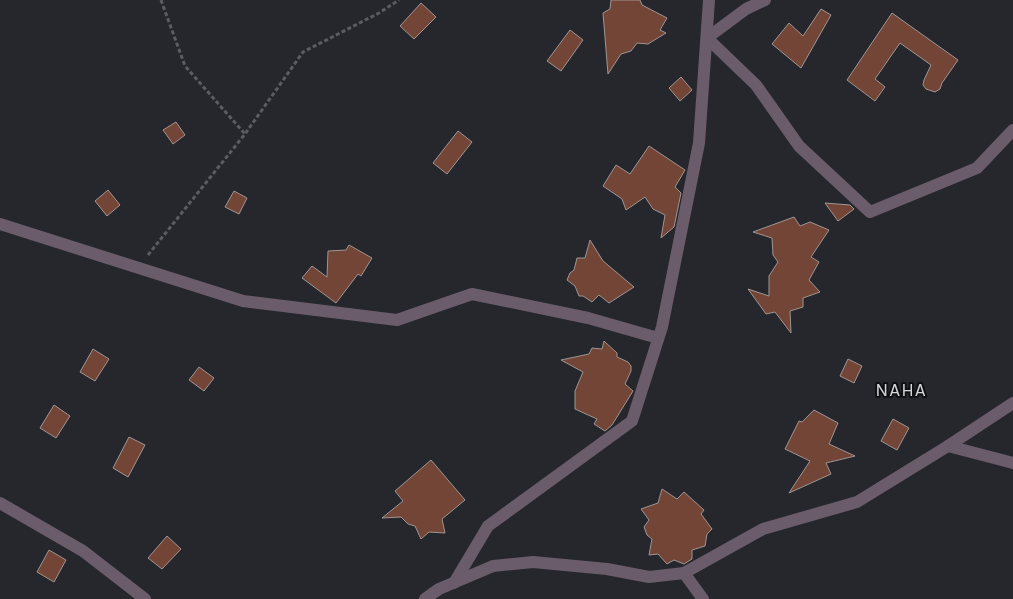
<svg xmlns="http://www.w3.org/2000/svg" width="1013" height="599" viewBox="0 0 1013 599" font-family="Karla,sans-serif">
<rect width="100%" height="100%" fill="#25272d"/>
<g fill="#724537" stroke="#9f9694">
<path d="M611,0H640L642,5L667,18L660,30L666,33L648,44L637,43L631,51L621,54L608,74L603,13L610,9Z"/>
<path d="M421,3L436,17L414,39L400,26Z"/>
<path d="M821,9L831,15L801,68L772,44L789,23L803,36Z"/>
<path d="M892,13L958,60L942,83L940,89L935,92L926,89L923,85L924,80L931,65L900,43L875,79L885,87L875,101L847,80Z"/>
<path d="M570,30L583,40L561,71L547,61Z"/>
<path d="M681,77L692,90L680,101L669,88Z"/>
<path d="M176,122L185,135L173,144L163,130Z"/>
<path d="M458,131L472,142L447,174L433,163Z"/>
<path d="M649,146L685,170L675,187L681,193L674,227L661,238L665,215L653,209L645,197L626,210L622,199L603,186L616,165L630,174Z"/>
<path d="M108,190L120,205L107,216L95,201Z"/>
<path d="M234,191L247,198L239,214L225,207Z"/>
<path d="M825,203L850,205L854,209L838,221Z"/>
<path d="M794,217L800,226L810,222L829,230L811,257L819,262L809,280L820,292L803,298V307L790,311L791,333L775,312L766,314L748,289L769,296V276L778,262L773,255L772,238L753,232Z"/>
<path d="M590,240L603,261L634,287L609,303L599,295L592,302L583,296H579L575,286L567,280L570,273L574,270L577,258H585Z"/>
<path d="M349,245L372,258L361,276L358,274L336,303L302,278L312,266L327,277L328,251L346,250Z"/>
<path d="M604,341L617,353V357L628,362L631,366V371L625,384L633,391L612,425L605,431L594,424L597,419L575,409V391L583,372L561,360L589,354L592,348L602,349Z"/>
<path d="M93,349L109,359L95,381L80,372Z"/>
<path d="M848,359L862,366L854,383L840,376Z"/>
<path d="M199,367L214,378L204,391L189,380Z"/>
<path d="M54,405L70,416L56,438L40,428Z"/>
<path d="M814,410L838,423L829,444L855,456L826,463L831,474L789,493L810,461L785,449L799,421L802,422Z"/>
<path d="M893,419L909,428L897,450L881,441Z"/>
<path d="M129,437L145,445L128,477L113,468Z"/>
<path d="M431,460L465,500L442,519L445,533L429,532L421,539L415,526L408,524L401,517L382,518L403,501L395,491Z"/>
<path d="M662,489L677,499L684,492L704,510L701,514L712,529L707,534L705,546L692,550V559L684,564L674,560L667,564L658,554L649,555L652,539L647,535L644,527L649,520L641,509L658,503Z"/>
<path d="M167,536L181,549L162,569L148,558Z"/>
<path d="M49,550L66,560L54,582L37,572Z"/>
</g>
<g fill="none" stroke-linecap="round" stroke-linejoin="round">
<g stroke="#5b5d62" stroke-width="3" stroke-dasharray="4 2.5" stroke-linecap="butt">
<path d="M161,0L185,66L245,134"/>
<path d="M148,255L245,134L303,52L379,13L399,0"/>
</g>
<g stroke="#6a5c6b" stroke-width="12">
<path d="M765,0L746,9L707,38L756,85L799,146L870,212L977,168L1013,130"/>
<path d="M0,224L243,301L397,320L472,294L588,318L658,338"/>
<path d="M948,446L1013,463"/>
<path d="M0,503L83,551L145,599"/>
<path d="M684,573L703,599"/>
<path d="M454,583L488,526L632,421L662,327L699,143L709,0"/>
<path d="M425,599L439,589L493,566L533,562L607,569L649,577L684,573L763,529L857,502L948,446L1013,403"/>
</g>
</g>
<g text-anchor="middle" stroke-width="4" stroke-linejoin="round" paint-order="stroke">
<g font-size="19" letter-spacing="1" fill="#d3d4d8" stroke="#0f1012">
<text x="901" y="396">NAHA</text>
</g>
</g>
</svg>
